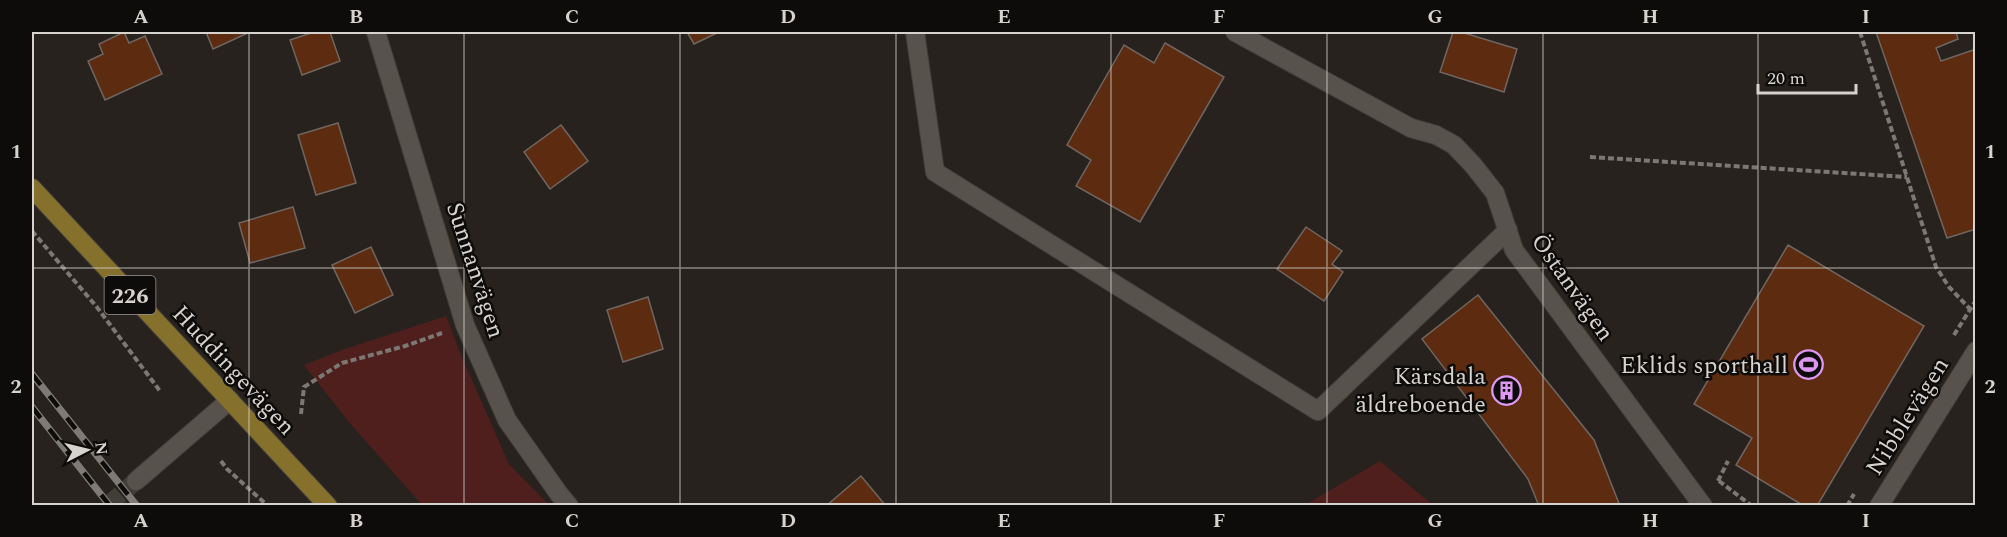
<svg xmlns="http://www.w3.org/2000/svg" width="2007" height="537" viewBox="0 0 2007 537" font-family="Spectral,serif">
<rect width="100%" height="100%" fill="#27221d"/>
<g fill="#4f1f1d">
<path d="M446,316L461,355L509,464L549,505H422L348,421L304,365L345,349Z"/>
<path d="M1380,461L1433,505H1305Z"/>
</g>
<g fill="#5c2b10" stroke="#6f6662" stroke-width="1.5">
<path d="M124,32L129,43L145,36L162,74L105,100L88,61L103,54L99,44Z"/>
<path d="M206,32H250L213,49Z"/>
<path d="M314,32H330L340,61L302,75L290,40Z"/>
<path d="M687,32H719L694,44Z"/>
<path d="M1453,32H1461L1517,49L1504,92L1440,72Z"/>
<path d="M1876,32H1956L1958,39L1936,48L1941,61L1976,49V229L1947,238Z"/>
<path d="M1165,43L1224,77L1140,222L1076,186L1091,160L1067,145L1124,45L1154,63Z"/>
<path d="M338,123L356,183L316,195L298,135Z"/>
<path d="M561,125L588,161L550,189L524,152Z"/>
<path d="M293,207L305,248L250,263L239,223Z"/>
<path d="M1306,227L1342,251L1332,264L1343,272L1324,301L1277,269Z"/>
<path d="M1788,245L1924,326L1817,506H1804L1736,465L1752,438L1694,404Z"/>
<path d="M371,247L393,295L355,313L332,265Z"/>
<path d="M1478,295L1594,440L1620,506H1539L1528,479L1422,339Z"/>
<path d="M648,297L663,349L623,362L607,310Z"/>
<path d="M861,476L886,506H826Z"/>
</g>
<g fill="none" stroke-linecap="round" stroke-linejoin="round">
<path stroke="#413d38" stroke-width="18" stroke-dasharray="18 9" stroke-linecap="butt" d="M107,506L136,481"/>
<defs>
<g id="minor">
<path d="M376,32L465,325L507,420L559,494L569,506"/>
<path d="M915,32L935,172L1318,411L1508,230"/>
<path d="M1235,32L1411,128L1436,135L1454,145L1473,165L1495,193L1514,250L1703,506"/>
<path d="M136,481L230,400"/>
<path d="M1879,506L1976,351"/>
</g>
<path id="major" d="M32,188L328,506"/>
</defs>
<use href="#minor" stroke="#43403b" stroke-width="20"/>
<use href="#major" stroke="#43403b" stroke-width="20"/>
<g stroke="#7c7874" stroke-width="4" stroke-dasharray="6 3" stroke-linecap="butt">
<path d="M1860,32L1936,267L1949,287L1970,309"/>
<path d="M1590,157L1907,177"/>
<path d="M32,231L96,306L160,391"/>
<path d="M1954,335L1976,300"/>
<path d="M301,414L304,387L342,363L405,346L442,333"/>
<path d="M221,461L227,469L268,506"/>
<path d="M1718,481L1728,461"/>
<path d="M1719,481L1752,506"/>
<path d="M1847,506L1854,494"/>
</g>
<use href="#minor" stroke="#58524c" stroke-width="18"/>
<use href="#major" stroke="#85702c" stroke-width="18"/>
<defs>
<g id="rail">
<path d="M32,374L137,506"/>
<path d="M32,407L110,506"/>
</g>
</defs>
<use href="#rail" stroke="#7e7a75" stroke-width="7"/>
<use href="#rail" stroke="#0e0c0a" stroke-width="4.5" stroke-dasharray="14" stroke-linecap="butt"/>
</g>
<path fill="none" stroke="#d6d3cf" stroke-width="1.5" stroke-opacity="0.55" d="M249,32V506M464,32V506M680,32V506M896,32V506M1111,32V506M1327,32V506M1543,32V506M1758,32V506M32,268H1976"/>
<defs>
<symbol id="stadium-ring" viewBox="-11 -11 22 22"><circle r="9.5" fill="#0e0c0a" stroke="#de98f2" stroke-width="1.5"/><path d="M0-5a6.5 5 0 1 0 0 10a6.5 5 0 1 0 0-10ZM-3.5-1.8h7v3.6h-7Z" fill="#de98f2"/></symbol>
<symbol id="building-ring" viewBox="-11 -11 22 22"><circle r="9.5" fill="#0e0c0a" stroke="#de98f2" stroke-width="1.5"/><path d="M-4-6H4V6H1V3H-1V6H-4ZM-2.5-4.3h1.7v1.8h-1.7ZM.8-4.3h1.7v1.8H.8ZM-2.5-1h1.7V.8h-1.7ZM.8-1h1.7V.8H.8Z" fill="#de98f2"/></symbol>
</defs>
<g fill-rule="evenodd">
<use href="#stadium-ring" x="1792" y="348" width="33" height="33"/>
<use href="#building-ring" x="1490" y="374" width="33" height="33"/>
</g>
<g text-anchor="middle" stroke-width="5" stroke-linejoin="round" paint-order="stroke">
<rect fill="#0e0c0a" stroke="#9a9794" stroke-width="1.5" x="104.5" y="276" width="51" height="38" rx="4.5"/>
<g font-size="22" font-weight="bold" fill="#d6d3cf">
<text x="130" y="303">226</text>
</g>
<g font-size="24" fill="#d6d3cf" stroke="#0e0c0a">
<text transform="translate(476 270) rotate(72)" y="8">Sunnanvägen</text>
<text transform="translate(1573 287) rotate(55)" y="8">Östanvägen</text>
<text transform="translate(234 370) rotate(47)" y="8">Huddingevägen</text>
<text transform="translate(1907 416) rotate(-58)" y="8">Nibblevägen</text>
</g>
<g font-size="24" fill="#d6d3cf" stroke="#0e0c0a" text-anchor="end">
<text x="1788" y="373">Eklids sporthall</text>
<text x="1486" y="384">Kärsdala<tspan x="1486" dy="28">äldreboende</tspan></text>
</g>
</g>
<rect width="2007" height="537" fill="none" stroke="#0e0c0a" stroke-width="66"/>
<g transform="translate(87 450) rotate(83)" stroke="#0e0c0a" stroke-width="4.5" paint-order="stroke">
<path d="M0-4.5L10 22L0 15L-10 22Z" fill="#d6d3cf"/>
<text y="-9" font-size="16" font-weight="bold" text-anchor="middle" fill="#d6d3cf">N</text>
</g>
<path d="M1758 84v9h98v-9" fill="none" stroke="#d6d3cf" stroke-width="3"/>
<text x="1767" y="84" font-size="18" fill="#d6d3cf" stroke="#0e0c0a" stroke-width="4.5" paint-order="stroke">20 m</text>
<rect x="33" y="33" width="1941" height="471" fill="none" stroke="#d6d3cf" stroke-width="2"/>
<g font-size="20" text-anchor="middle" font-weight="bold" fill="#d6d3cf">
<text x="141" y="23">A</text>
<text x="356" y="23">B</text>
<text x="572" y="23">C</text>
<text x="788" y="23">D</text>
<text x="1004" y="23">E</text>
<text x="1219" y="23">F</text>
<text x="1435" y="23">G</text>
<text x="1650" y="23">H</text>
<text x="1866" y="23">I</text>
<text x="16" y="158">1</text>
<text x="1990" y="158">1</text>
<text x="16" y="393">2</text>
<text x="1990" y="393">2</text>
<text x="141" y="527">A</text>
<text x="356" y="527">B</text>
<text x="572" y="527">C</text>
<text x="788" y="527">D</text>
<text x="1004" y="527">E</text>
<text x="1219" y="527">F</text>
<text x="1435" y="527">G</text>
<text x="1650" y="527">H</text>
<text x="1866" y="527">I</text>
</g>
</svg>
